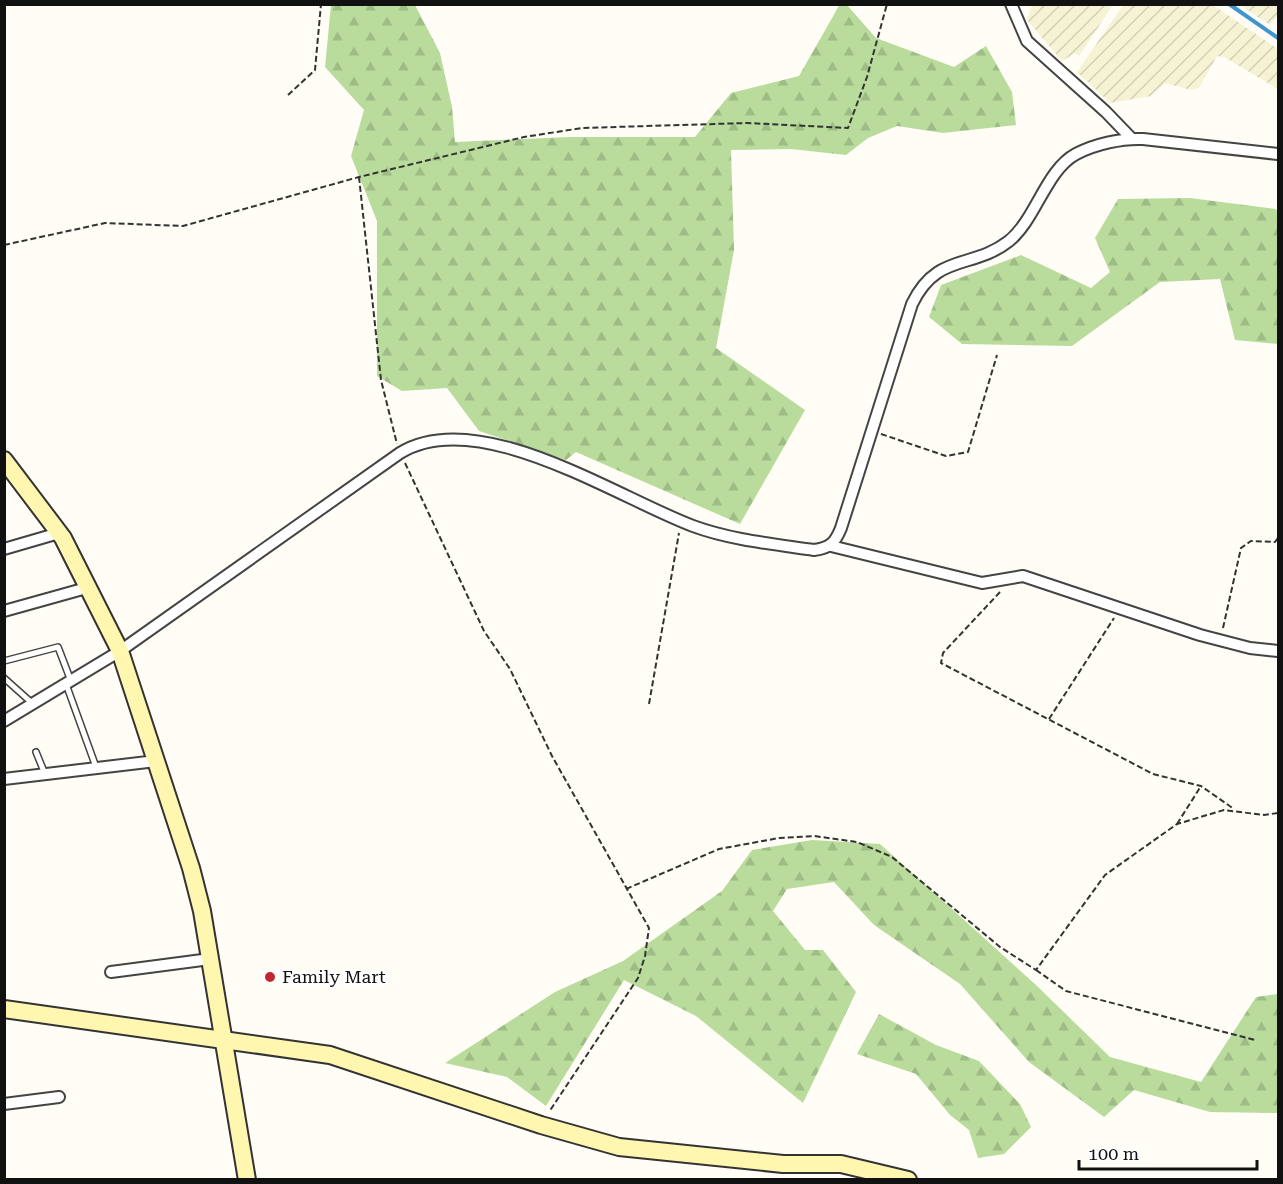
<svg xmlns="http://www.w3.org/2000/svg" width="1283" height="1184" viewBox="0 0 1283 1184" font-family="'Roboto Serif',serif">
<defs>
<pattern id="farmland-furrows" width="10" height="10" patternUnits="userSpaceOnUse" patternTransform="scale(1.5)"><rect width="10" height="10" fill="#f6f3d4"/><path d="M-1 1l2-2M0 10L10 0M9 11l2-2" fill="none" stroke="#d2cfb5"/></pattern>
<pattern id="forest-firs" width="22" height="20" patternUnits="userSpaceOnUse" patternTransform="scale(1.5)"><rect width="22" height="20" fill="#b9dc9c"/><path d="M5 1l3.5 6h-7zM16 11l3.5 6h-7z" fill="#9ebc85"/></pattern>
</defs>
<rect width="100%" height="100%" fill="#fffdf5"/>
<g fill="url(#farmland-furrows)">
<path d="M1124,4L1213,5L1278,49V89L1224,57L1217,56L1199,88L1191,90L1165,83L1151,96L1110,103L1077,72Z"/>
<path d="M1032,5V4L1113,5L1079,56L1075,53L1062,61L1027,20Z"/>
<path d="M1240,5H1278V15L1270,25Z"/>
</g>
<g fill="url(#forest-firs)">
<path d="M331,5H415L440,53L452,107L455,142L569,137H695L731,93L799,76L840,4L847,5L876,38L954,67L986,46L1012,92L1016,125L943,133L897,126L868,138L846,155L791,149L731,150L734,250L716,348L805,410L740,524L576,452L566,460L479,431L447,388L402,391L377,376V221L351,156L364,110L325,67Z"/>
<path d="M1190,198L1276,209L1278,213V344L1235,340L1220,279L1160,282L1072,346L962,344L929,317L941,285L1021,255L1091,288L1110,272L1095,238L1118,199Z"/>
<path d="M812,840L880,844L1036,985L1110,1057L1201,1082L1256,997L1278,994V1113L1210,1112L1134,1090L1104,1117L1029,1062L960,984L874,925L834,882L787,889L773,911L805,950H823L856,992L803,1103L696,1016L624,980L546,1106L507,1077L445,1063L555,992L623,961L722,891L752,850Z"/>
<path d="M879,1014L936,1045L979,1061L1020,1104L1031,1127L1004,1154L978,1158L969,1130L950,1115L916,1074L857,1054Z"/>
</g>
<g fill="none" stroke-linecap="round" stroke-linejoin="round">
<path stroke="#3f96cf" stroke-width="4" d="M1229,4L1278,38"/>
<defs>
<g id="lane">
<path d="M4,661L58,647L71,681"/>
<path d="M4,678L32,703"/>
<path d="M66,684L96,767"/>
<path d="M36,752L45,774"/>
</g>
<g id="street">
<path d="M1011,4L1027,41L1106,112L1132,139"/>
<path d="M831,546L982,583L1023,576L1200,635L1250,648L1278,651"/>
<path d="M4,549L59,533"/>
<path d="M4,611L90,587"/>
<path d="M4,721L120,651L400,453C478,405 616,497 693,526C731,540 773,544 814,550C830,548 835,543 841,528L912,304C937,252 972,270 1009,241C1036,219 1046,170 1076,154C1095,144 1122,138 1143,139L1278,154"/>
<path d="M4,779L156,761"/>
<path d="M111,972L210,959"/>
<path d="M4,1104L59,1097"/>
</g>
<g id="secondary">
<path d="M4,460L63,538L120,651L191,868L202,911L247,1180"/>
<path d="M4,1009L330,1055L541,1125L619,1147L783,1164H841L908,1180"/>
</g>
</defs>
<use href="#lane" stroke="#444" stroke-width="8"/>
<use href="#street" stroke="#444" stroke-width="14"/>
<use href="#secondary" stroke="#333" stroke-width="20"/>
<g stroke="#333" stroke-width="2" stroke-dasharray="6 3" stroke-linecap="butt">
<path d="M288,95L315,70L321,4"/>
<path d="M359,177L381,380L397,444"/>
<path d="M4,245L105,223L183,226L359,177L524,137L582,128L747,123L848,128L867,77L887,4"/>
<path d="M881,434L946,456L968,452L997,355"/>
<path d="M405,463L484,631L510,669L552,756L649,928L645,956L638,978L549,1112"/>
<path d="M1000,592L943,653L941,663L1153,774L1201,786L1234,809"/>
<path d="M1223,628L1241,548L1251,541L1275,542L1278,538"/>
<path d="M649,704L679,533"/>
<path d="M1049,719L1114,618"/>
<path d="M1177,824L1201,786"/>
<path d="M626,889L719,849L779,838L814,836L857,842L892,857L1000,947L1036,970L1105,875L1177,824L1224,810L1264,815L1278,813"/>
<path d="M1036,970L1066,991L1255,1040"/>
</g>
<use href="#lane" stroke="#fff" stroke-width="5"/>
<use href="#street" stroke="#fff" stroke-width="10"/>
<use href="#secondary" stroke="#fff6b0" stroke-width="16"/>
</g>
<circle fill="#c4262e" stroke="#fff" stroke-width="2" cx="270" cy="977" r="6"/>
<g text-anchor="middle" stroke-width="6" stroke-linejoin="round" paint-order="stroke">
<g font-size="18" fill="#111" stroke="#fff" text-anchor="start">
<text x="282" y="983">Family Mart</text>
</g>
</g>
<rect width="1283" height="1184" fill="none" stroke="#111111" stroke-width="12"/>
<path d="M1079 1160v9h178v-9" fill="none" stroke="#111111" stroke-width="3"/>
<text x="1088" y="1160" font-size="18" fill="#111111" stroke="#ffffff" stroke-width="4.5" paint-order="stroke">100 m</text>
</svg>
